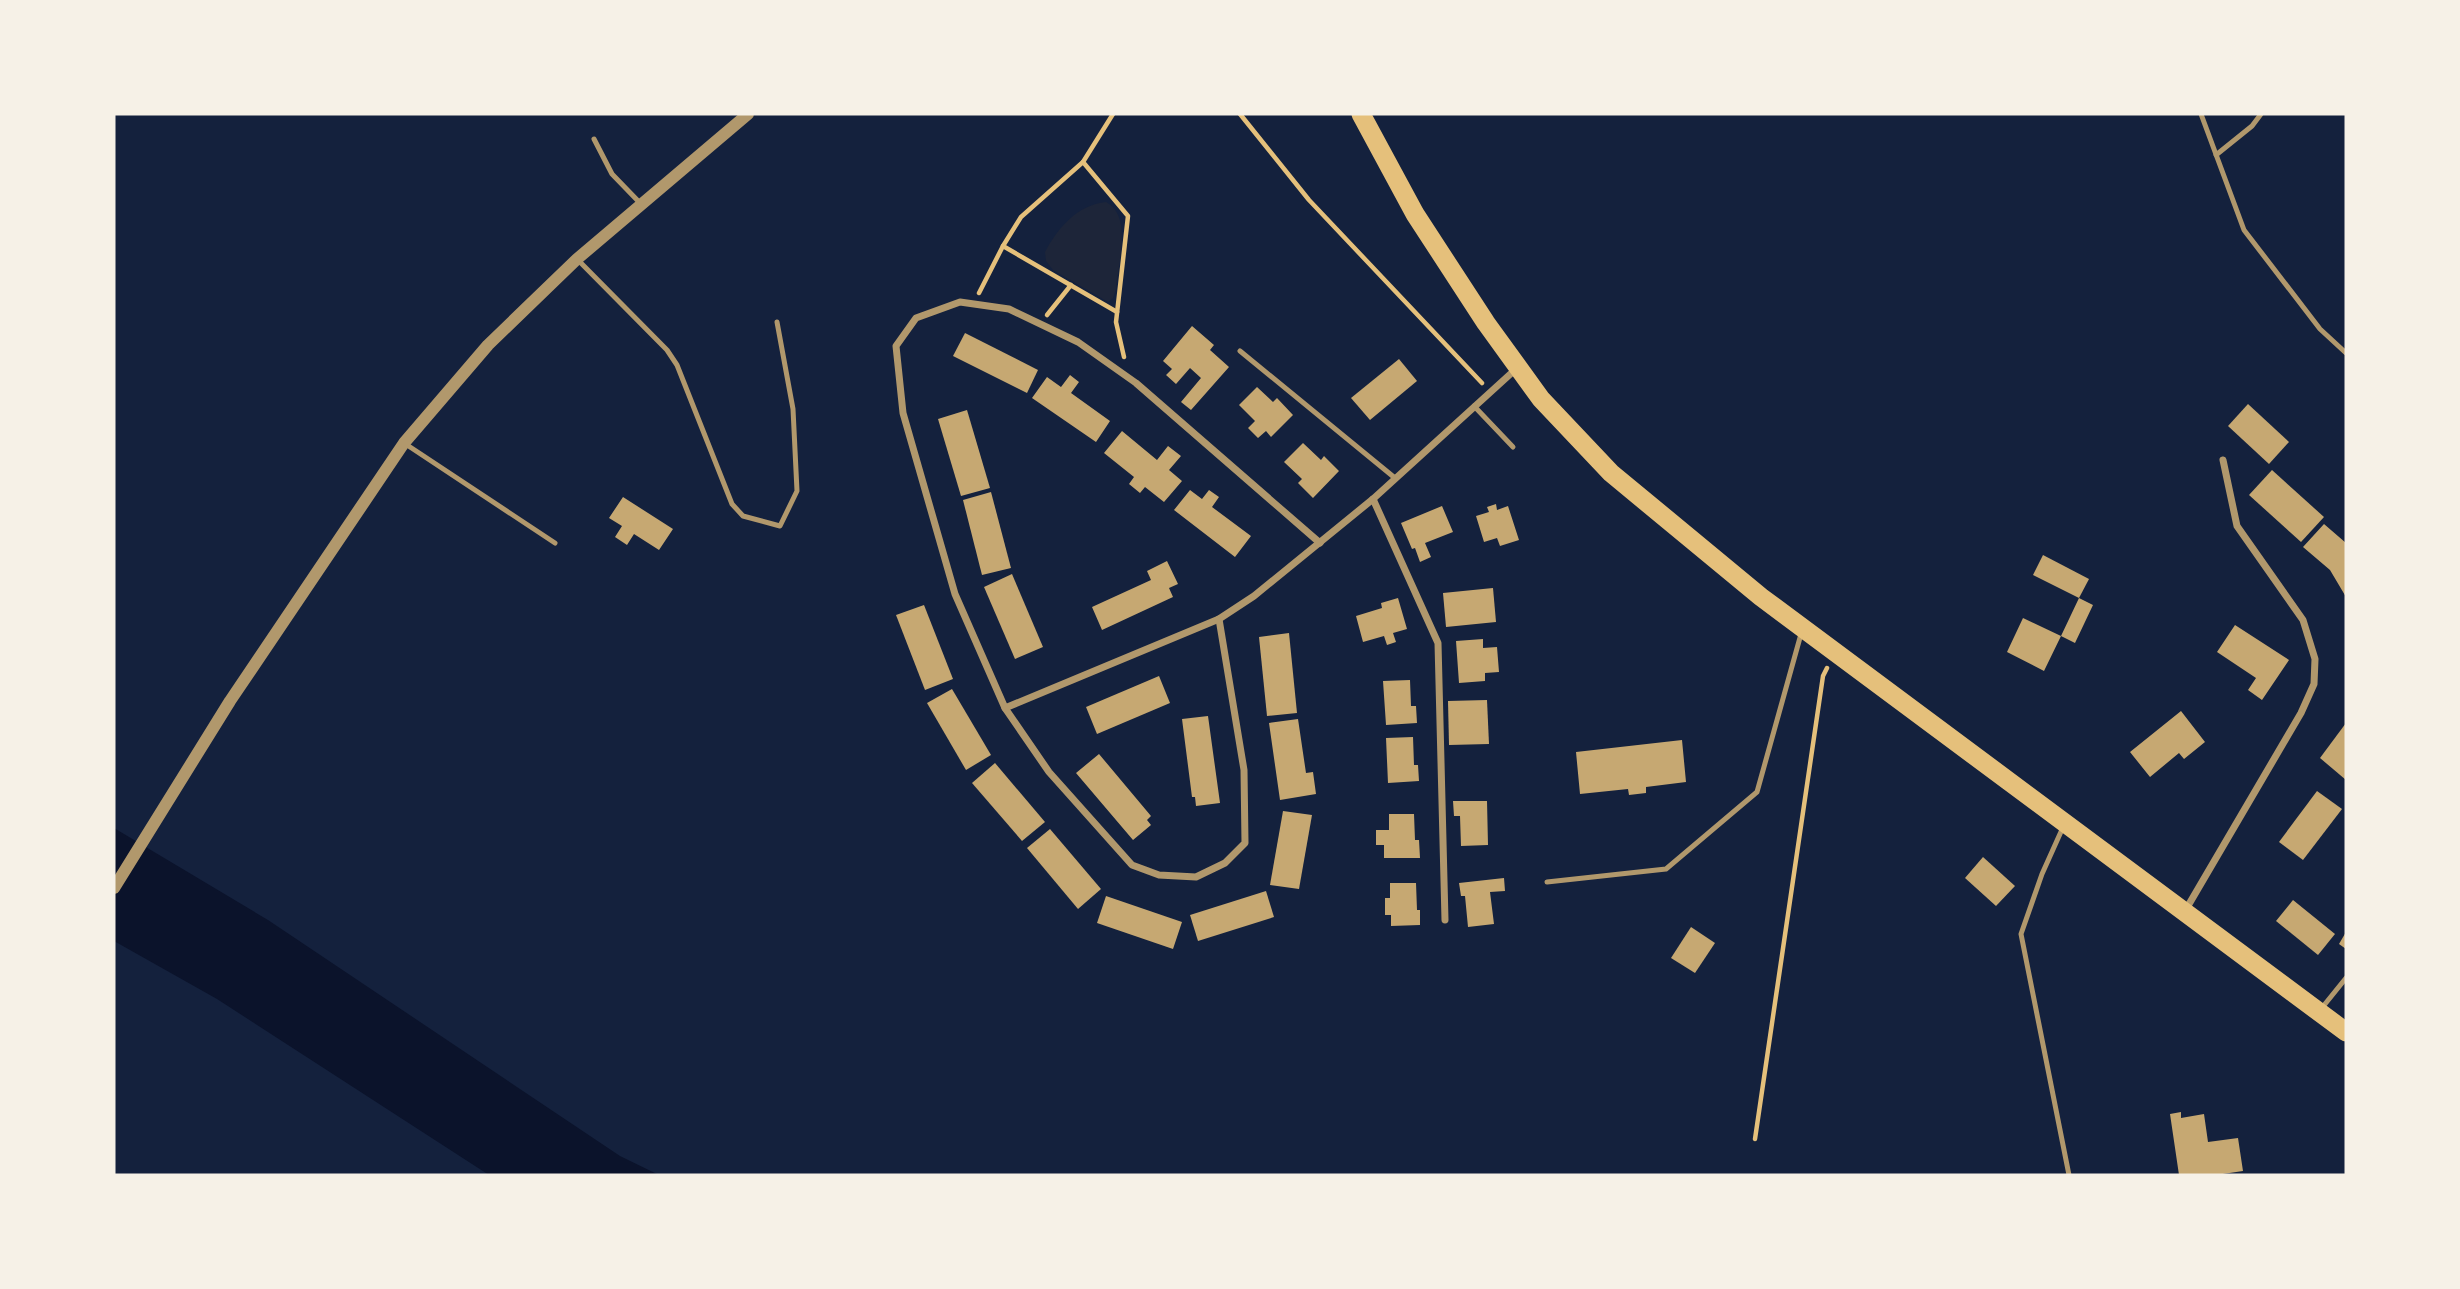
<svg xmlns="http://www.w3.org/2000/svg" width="2460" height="1289" viewBox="0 0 2460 1289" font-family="Roboto,sans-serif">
<rect width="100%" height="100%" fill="#14213d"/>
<path fill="#1d2539" d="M1106,202C1133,216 1118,263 1116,289L1113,298L1108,302L1053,270L1046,261L1045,252C1058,228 1077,205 1106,202Z"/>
<path fill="#0b132b" d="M114,828L268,920L620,1156L659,1175H489L217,999L114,941Z"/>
<g fill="#c6a872">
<path d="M1192,326L1214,345L1210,350L1229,367L1191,410L1181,402L1201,378L1190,368L1176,384L1166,375L1172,369L1163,361Z"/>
<path d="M965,333L1038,370L1027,393L953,356Z"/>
<path d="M1399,359L1417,381L1370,420L1351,398Z"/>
<path d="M1070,375L1079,382L1071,393L1110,421L1096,442L1032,398L1047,377L1061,387Z"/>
<path d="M1257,387L1273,402L1277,398L1293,415L1271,437L1266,431L1258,438L1248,428L1255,421L1239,405Z"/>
<path d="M2248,404L2289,442L2269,464L2228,426Z"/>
<path d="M967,410L990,488L961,496L938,419Z"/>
<path d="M1122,431L1157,460L1168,446L1181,456L1169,470L1182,481L1164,502L1145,487L1140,493L1129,484L1134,477L1104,453Z"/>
<path d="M1303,443L1321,460L1324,456L1339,471L1313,498L1298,483L1302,479L1284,462Z"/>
<path d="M2272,470L2324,517L2301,542L2249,495Z"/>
<path d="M1190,490L1202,499L1209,490L1219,497L1212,507L1251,536L1235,557L1174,510Z"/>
<path d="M991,492L1011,568L982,575L963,500Z"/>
<path d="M623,497L673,529L659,550L634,534L627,545L615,537L622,526L609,518Z"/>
<path d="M1496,504L1497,510L1508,506L1519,540L1500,546L1497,538L1484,542L1476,516L1489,512L1487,507Z"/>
<path d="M1442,506L1453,532L1425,543L1431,557L1420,562L1415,548L1412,549L1401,523Z"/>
<path d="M2324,524L2346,543V597L2330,570L2303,547Z"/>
<path d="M2043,555L2089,579L2079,598L2033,575Z"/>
<path d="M1167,561L1178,584L1169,588L1173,597L1102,630L1092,607L1151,580L1147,571Z"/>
<path d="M1012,574L1043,647L1015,659L984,587Z"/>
<path d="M1493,588L1496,622L1446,627L1443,593Z"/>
<path d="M1398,598L1407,629L1393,633L1396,642L1387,645L1384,636L1363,642L1356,616L1382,608L1381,603Z"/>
<path d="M2079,598L2093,605L2075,643L2061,636L2044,671L2007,652L2023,618L2061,636Z"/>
<path d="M924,605L953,679L925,690L896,615Z"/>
<path d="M2235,625L2289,660L2262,700L2248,690L2256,678L2217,652Z"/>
<path d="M1289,633L1297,713L1267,716L1259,637Z"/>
<path d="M1483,639V648L1497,647L1499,672L1485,673V681L1459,683L1456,641Z"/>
<path d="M1159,676L1170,703L1097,734L1086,707Z"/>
<path d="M1410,680L1411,706H1416L1417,723L1386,725L1383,681Z"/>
<path d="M952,689L991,755L966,770L927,703Z"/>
<path d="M1487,700L1489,744L1449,745L1448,701Z"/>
<path d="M2181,711L2205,742L2184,759L2179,753L2150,777L2130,752Z"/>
<path d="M1208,716L1220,803L1196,806L1195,797H1192L1182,719Z"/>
<path d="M1298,719L1306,773L1313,772L1316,794L1280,800L1269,723Z"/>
<path d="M2346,723V780L2320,758Z"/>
<path d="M1413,737L1414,765H1418L1419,781L1388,783L1386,738Z"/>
<path d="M1682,740L1686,782L1646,787V793L1629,795L1628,789L1580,794L1576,752Z"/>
<path d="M1099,754L1151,816L1147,820L1151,825L1133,840L1076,773Z"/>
<path d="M995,763L1045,822L1022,841L972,783Z"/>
<path d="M2317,791L2342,809L2303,860L2279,842Z"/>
<path d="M1453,801H1487L1488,845L1461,846L1460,816H1454Z"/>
<path d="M1283,811L1312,815L1299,889L1270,885Z"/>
<path d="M1389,814H1414L1415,840H1419L1420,858H1384V845H1376V830H1389Z"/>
<path d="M1050,829L1101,889L1078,909L1027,848Z"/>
<path d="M1983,857L2015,886L1996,906L1965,878Z"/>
<path d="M1504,878L1505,891L1490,892L1494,924L1468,927L1465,896H1461L1459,883Z"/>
<path d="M1390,883H1416L1417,910H1420V925L1391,926V915H1385V898H1390Z"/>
<path d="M1266,891L1274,917L1198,941L1190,915Z"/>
<path d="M1106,896L1182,922L1173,949L1097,923Z"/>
<path d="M2293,900L2335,934L2318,955L2276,921Z"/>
<path d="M1691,927L1715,943L1695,973L1671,958Z"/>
<path d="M2346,932V949L2339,944Z"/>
<path d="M2181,1112V1118L2204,1114L2208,1142L2238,1138L2243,1171L2216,1175H2179L2170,1114Z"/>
</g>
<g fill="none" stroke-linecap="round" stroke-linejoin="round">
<g stroke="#e5c07b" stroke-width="4.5">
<path d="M1240,114L1309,200L1482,383"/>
<path d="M1083,162L1128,216L1116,322L1124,357"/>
<path d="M1003,246L1117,312"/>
<path d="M979,293L1003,246L1021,217L1083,162L1113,114"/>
<path d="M1047,315L1071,285"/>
<path d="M1755,1139L1823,676L1827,668"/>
</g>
<g stroke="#b1986c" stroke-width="5">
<path d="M2201,114L2244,230L2320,329L2346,353"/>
<path d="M594,139L612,174L641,204"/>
<path d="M2216,155L2252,126L2261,114"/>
<path d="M577,259L667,350L677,365L732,504L743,516L780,526L797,491L793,409L777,322"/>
<path d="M1240,351L1395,478"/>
<path d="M1474,406L1513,447"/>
<path d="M404,443L555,543"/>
<path d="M2064,825L2042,874L2021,934L2069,1175"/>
<path d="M1547,882L1666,869L1757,792L1801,634"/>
<path d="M2321,1009L2346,978"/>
</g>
<g stroke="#b1986c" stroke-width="7">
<path d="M1373,499L1438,643L1445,920"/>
<path d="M1219,619L1244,770L1245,843L1225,863L1196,877L1159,875L1132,865L1049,772L1005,708L955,594L903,413L896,346L916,318L960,302L1009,309L1078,342L1136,383L1320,543"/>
<path d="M1005,708L1219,619L1254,596L1373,499L1517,368"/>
<path d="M2185,911L2301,713L2314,684L2315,659L2303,620L2237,526L2223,460"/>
</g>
<path stroke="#b1986c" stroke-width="12" d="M114,888L230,701L404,443L488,345L577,259L748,114"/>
<path stroke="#e5c07b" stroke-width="19" d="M1361,114L1415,214L1486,323L1541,399L1611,473L1761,597L2346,1032"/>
</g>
<rect width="2460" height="1289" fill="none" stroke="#f6f1e7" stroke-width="231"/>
</svg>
